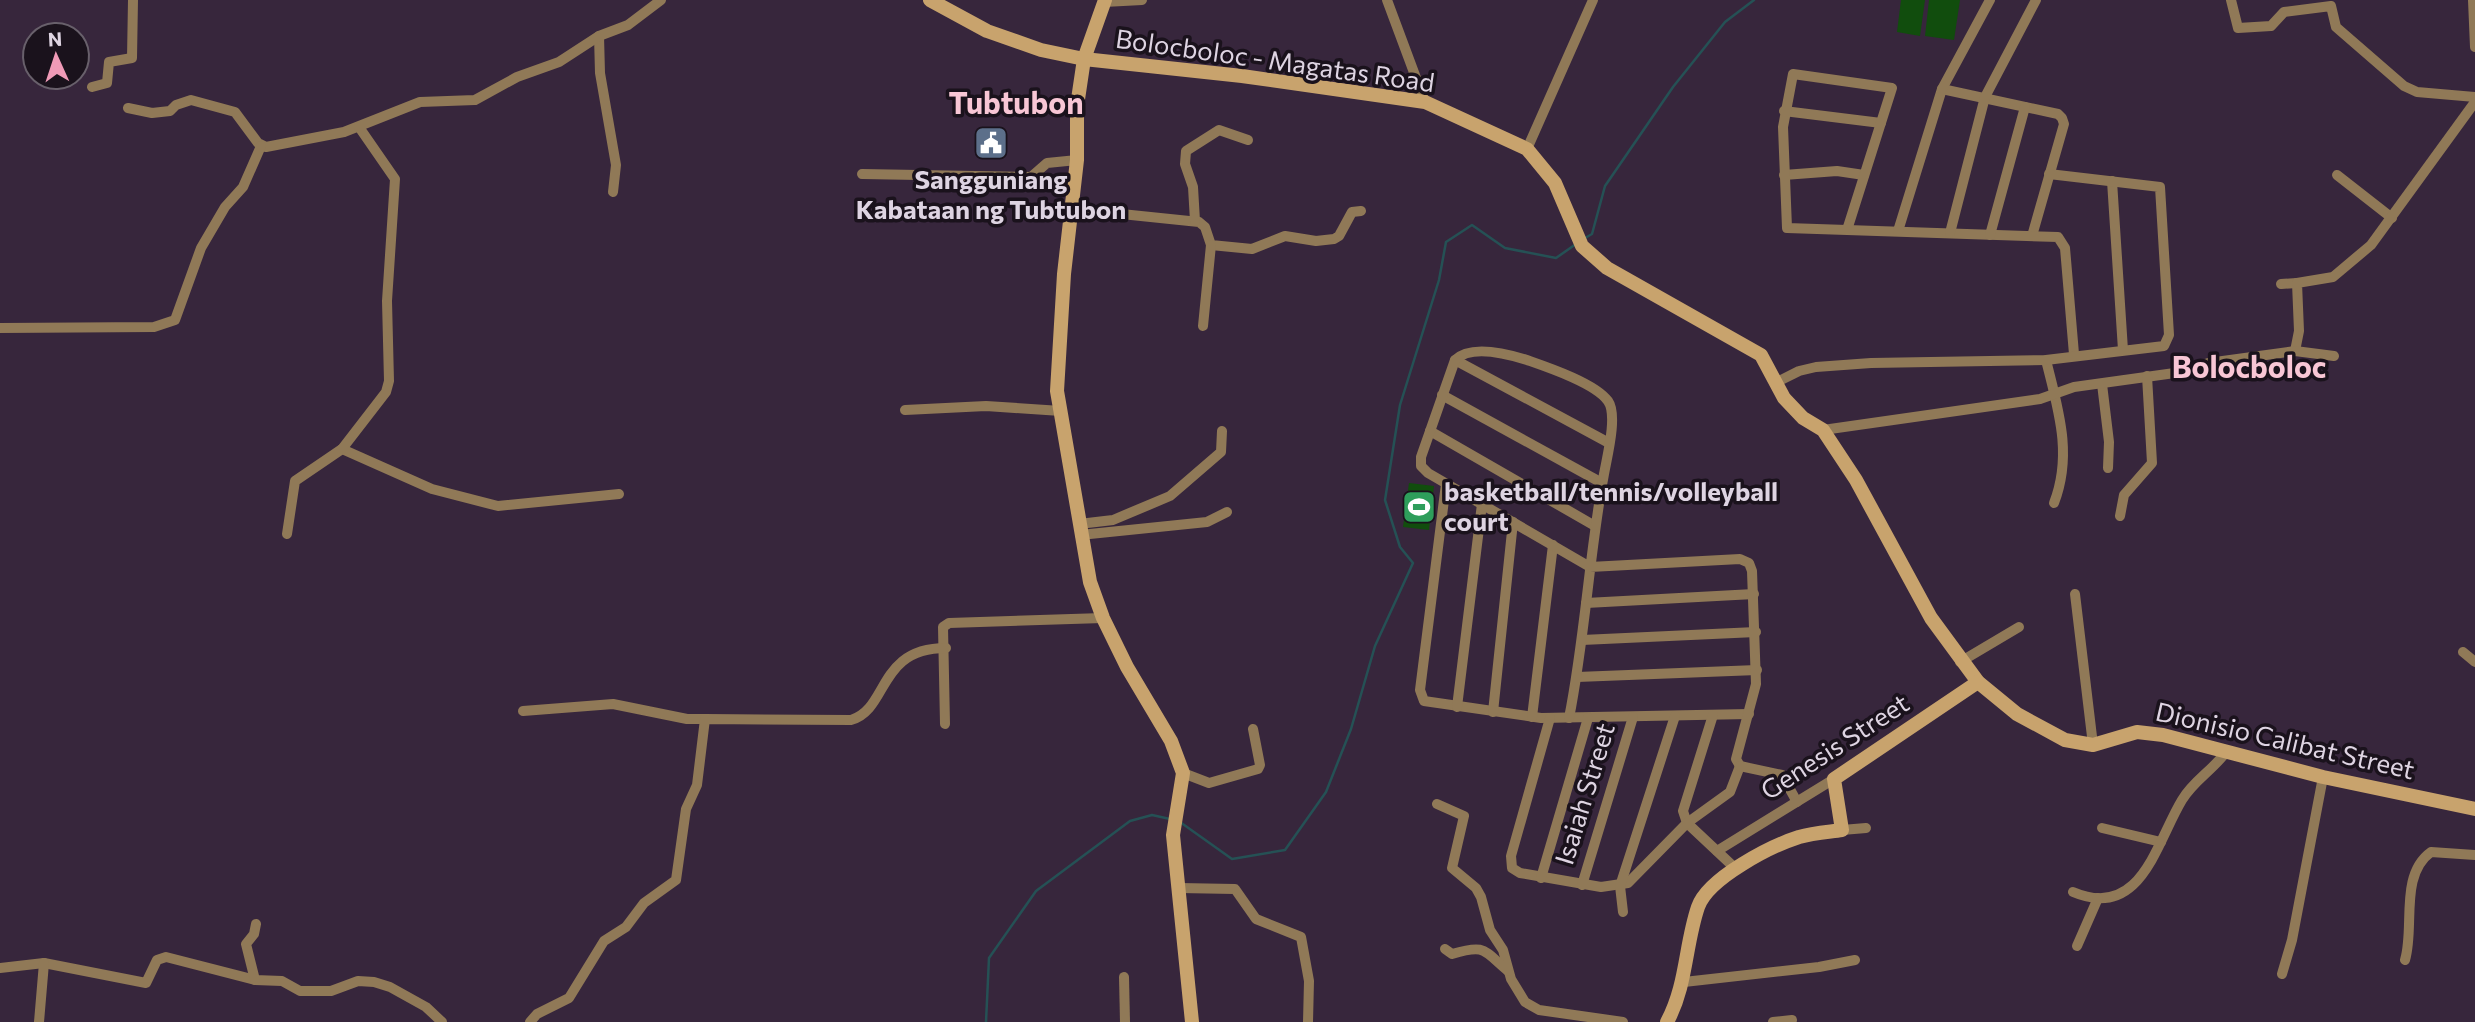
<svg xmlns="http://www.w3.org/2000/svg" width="2475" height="1022" viewBox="0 0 2475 1022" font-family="Commissioner,sans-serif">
<rect width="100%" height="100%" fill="#37263c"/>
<g fill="#114d0d">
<path d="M1901,0H1925L1920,36L1897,32Z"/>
<path d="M1929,0H1960L1954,40L1925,36Z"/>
<path d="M1409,483L1434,486L1429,530L1403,527Z"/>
</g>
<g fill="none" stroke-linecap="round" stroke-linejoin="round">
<g stroke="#255155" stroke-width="2.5">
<path d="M1585,238L1592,234L1605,186L1673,87L1725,22L1754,0"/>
<path d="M1180,822L1232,859L1285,850L1326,792L1351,729L1375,646L1413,563L1400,547L1385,500L1400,405L1439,280L1446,242L1472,225L1505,248L1556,258L1576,244"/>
<path d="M986,1022L989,958L1036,891L1130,821L1152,815L1170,819"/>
</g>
<g stroke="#907957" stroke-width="10">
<path d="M1387,0L1425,102"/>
<path d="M2231,0L2238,28L2271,26L2284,12L2331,6L2336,27L2404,86L2417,92L2475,97"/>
<path d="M2473,0L2475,47"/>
<path d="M1104,2L1142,0"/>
<path d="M599,36L600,73L616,165L613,192"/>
<path d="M92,87L107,83L109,62L132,58L133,0"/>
<path d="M1942,89L2058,114L2062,118L2064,124L2032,236"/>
<path d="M128,108L152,113L170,111L176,105L191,100L235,112L258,143L266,147L344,132L420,102L475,100L517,77L559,62L599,36L628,25L661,0"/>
<path d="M1784,111L1881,123"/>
<path d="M1527,149L1593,0"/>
<path d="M862,174L1031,177L1047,163L1077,160"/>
<path d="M1784,175L1837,171L1864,175"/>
<path d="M2337,175L2392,218"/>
<path d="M2112,181L2123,350"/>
<path d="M1073,209L1199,222L1205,227L1211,245L1252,249L1285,236L1316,241L1334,239L1339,236L1352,212L1361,211"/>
<path d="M1195,221L1193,187L1185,164L1186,151L1219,130L1248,140"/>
<path d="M1847,230L1892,88L1793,74L1783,127L1787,228L2058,237L2065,248L2074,354"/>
<path d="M1898,231L1942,89L1990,0"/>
<path d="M1950,233L1985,97L2036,0"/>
<path d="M1990,235L2025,107"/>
<path d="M2281,284L2297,283"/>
<path d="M1203,326L1211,245"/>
<path d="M0,328L154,327L175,320L201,248L225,207L243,187L261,146"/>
<path d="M2295,351L2299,331L2297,283L2333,277L2371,245L2475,102"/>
<path d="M1455,360L1609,443"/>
<path d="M2046,360C2058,409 2073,454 2054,503"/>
<path d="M1775,383L1799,371L1816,367L1871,363L2046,360L2164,346L2169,335L2160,187L2049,174"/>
<path d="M2102,384L2109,442L2108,468"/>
<path d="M1442,395L1602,483"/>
<path d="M905,410L986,406L1061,411"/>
<path d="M1823,430L2040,399L2074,387L2189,371L2208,363L2295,351L2334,356"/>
<path d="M1430,431L1595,526"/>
<path d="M342,449L432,489L498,506L619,494"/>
<path d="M1446,484L1420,690L1424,701L1541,718L1749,714"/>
<path d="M2120,516L2124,495L2152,463L2147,376"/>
<path d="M1079,524L1113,520L1170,496L1221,452L1222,431"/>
<path d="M287,534L295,481L342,449L386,392L389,381L387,301L395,179L359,127"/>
<path d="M1080,535L1207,522L1227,512"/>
<path d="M2075,594L2093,745"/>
<path d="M1586,603L1754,594"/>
<path d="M1582,640L1756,632"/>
<path d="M2463,652L2475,662"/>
<path d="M1960,662L2019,627"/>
<path d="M1577,677L1757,670"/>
<path d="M1457,707L1482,504"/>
<path d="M523,711L613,704L687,719H705"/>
<path d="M1493,712L1513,522"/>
<path d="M1713,715L1683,811L1687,823L1736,869"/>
<path d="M1532,717L1553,545"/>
<path d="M1550,718L1511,856L1512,868L1520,873L1601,887L1628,883L1687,823L1730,792L1740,766"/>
<path d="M1569,718C1585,638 1589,555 1604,474C1607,457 1618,415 1608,401C1595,383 1547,367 1527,360C1508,354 1471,344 1455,360L1421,457V466L1428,473L1590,567L1740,559L1749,563L1752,571L1756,684L1736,759L1740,766"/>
<path d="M945,724L943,627L949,623L1103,618"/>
<path d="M1740,766L1782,775L1797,802"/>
<path d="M1183,773L1209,783L1258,769L1260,765L1253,729"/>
<path d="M1437,804L1464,816L1452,868L1476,888L1481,897L1490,930L1503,950L1511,979L1525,1002L1539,1010L1623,1022"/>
<path d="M2102,828L2161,842"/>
<path d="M1842,830L1866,828"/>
<path d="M1717,851L1834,779"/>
<path d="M1541,878L1588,718"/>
<path d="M1582,885L1633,717"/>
<path d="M1179,888L1235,889L1256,919L1301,937L1309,981L1308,1022"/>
<path d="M2073,892C2141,921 2156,843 2182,800C2193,781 2213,770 2226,752"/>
<path d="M1623,912L1620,886L1675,716"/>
<path d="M2077,946L2098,898"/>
<path d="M1445,949L1452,954C1486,944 1483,950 1508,971"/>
<path d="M2405,960C2415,927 2399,875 2431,852L2475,855"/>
<path d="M0,968L44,963L146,983L157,960L166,957L255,980L282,981L300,991H331L358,981L374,982L390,987L426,1007L442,1022"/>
<path d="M2282,974L2292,940L2323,777"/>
<path d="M1124,977L1125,1022"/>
<path d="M255,980L246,944L254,934L256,924"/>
<path d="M1684,982L1819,967L1855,960"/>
<path d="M39,1022L44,963"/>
<path d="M530,1022L537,1014L569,998L604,941L626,927L644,903L676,880L686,809L697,785L705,719L851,720C889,709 877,648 946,648"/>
<path d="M1773,1022L1792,1020"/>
</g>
<g stroke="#c8a36d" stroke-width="14">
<path d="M930,0L987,31L1041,50L1084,59L1242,76L1425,102L1527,149L1555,183L1582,246L1607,268L1761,355L1784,398L1803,418L1823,430L1856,480L1931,618L1978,682L2017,714L2065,740L2093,745L2137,732L2163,735L2323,777L2475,809"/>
<path d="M1105,0L1084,59L1077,106V160L1064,274L1057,391L1090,582L1103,618L1127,667L1171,741L1183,773L1173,835L1192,1022"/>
<path d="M1667,1022C1687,985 1685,945 1698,907C1708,878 1771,846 1799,837C1813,833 1828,832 1842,830L1834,779L1978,682"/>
</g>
</g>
<defs>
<symbol id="civic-square" viewBox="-11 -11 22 22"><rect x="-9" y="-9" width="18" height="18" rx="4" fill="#5c6f8a" stroke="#1a121c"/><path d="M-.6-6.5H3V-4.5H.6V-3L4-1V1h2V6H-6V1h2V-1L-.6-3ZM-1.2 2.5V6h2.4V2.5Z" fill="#fff"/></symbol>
<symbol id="stadium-square" viewBox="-11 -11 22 22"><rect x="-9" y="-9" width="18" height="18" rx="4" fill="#2e9e5b" stroke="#1a121c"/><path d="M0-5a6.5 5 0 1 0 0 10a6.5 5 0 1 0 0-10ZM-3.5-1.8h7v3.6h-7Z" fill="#fff"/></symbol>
</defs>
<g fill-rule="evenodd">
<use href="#civic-square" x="972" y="124" width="38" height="38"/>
<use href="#stadium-square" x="1400" y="488" width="38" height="38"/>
</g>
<g text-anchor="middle" stroke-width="7" stroke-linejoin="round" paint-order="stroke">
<g font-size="26" fill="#ded4e2" stroke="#1a121c">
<text transform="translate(1275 61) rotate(8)" y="9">Bolocboloc - Magatas Road</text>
<text transform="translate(2285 741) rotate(13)" y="9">Dionisio Calibat Street</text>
<text transform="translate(1835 747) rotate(-33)" y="9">Genesis Street</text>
<text transform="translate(1585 794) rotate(-73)" y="9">Isaiah Street</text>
</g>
<g font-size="26" font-weight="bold" fill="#ded4e2" stroke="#1a121c">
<text x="991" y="189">Sangguniang<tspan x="991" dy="30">Kabataan ng Tubtubon</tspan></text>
<text x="1444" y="501" text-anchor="start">basketball/tennis/volleyball<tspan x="1444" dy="30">court</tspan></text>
</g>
<g font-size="30" font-weight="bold" fill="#f8c6d5" stroke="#1a121c">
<text x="1016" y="114">Tubtubon</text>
<text x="2249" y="378">Bolocboloc</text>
</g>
</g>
<g transform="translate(56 56) rotate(357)"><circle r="33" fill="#1a121c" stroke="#68606b" stroke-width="2"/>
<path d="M0-5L12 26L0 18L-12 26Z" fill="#f09ab7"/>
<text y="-10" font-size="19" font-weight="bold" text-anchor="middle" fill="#ded4e2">N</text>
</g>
</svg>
